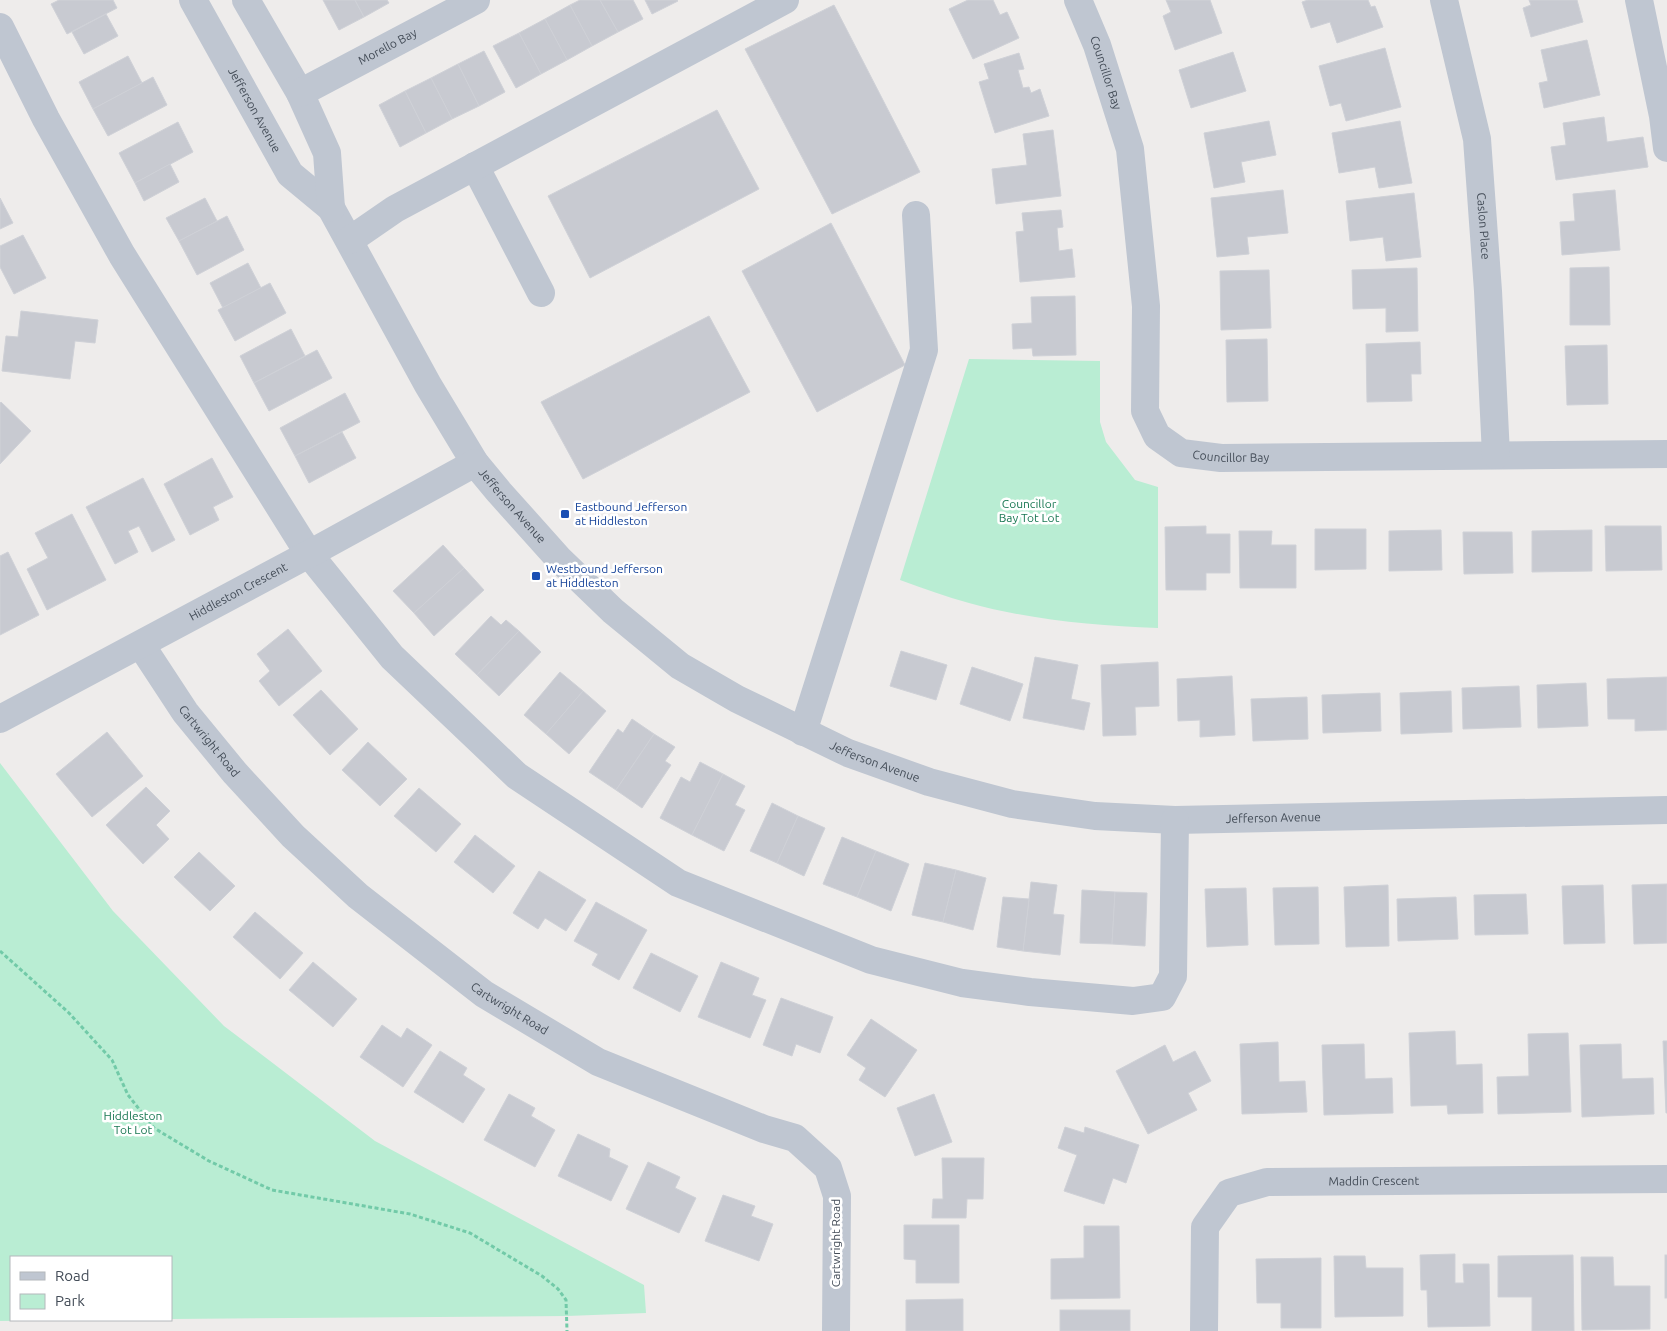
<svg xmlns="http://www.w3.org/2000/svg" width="1667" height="1331" viewBox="0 0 1667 1331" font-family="Ubuntu,sans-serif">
<rect width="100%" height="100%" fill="#eeeceb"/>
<g fill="#b9edd3">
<path d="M969,359L1100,361V422L1106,442L1135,480L1158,487V628C1094,626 1031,620 969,603C946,597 923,588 900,580Z"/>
<path d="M0,763L113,911L224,1026L375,1141L644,1285L646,1313L567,1316L171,1319V1257H11V1320H122L0,1321Z"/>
</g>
<g fill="#c8cad1" stroke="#cfd1d7">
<path d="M59,0H113L117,8L67,34L51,4Z"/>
<path d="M323,0H355L364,17L339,30Z"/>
<path d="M355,0H387L389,3L364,17Z"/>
<path d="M580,0H600L618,32L592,46L570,5Z"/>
<path d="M600,0H633L643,19L618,32Z"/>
<path d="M645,0H677L678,1L652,14Z"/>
<path d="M968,0H993L1000,15L1007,12L1019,38L973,59L949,9Z"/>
<path d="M1166,0H1210L1222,33L1175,50L1163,16L1171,12Z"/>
<path d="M1308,0H1368L1371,7L1375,6L1383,27L1337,43L1330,22L1311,28L1302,2Z"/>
<path d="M1529,0H1577L1583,22L1531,37L1523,8L1531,5Z"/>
<path d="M570,5L592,46L567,60L545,19Z"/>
<path d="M834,5L920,172L832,214L745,49Z"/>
<path d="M106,14L118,36L84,54L72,32Z"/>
<path d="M545,19L567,60L541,74L519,33Z"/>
<path d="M519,33L541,74L516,88L493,46Z"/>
<path d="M1587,40L1600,95L1544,108L1539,83L1548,81L1541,50Z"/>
<path d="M1385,48L1401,107L1346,121L1341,103L1330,106L1319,66Z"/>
<path d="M484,51L505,92L479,106L458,64Z"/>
<path d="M1233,52L1246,91L1191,108L1179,70Z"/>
<path d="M1019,53L1024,69L1018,70L1023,88L1029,87L1031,93L1040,89L1049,116L995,133L979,82L989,79L984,64Z"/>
<path d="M128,56L142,83L93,109L79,82Z"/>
<path d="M458,64L479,106L452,119L431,78Z"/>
<path d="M153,77L167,105L108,136L93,109Z"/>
<path d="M431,78L452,119L426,133L405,91Z"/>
<path d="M405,91L426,133L400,147L379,105Z"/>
<path d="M717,110L759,189L590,278L548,196Z"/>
<path d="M1604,117L1607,142L1643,137L1648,167L1556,180L1551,147L1566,145L1563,123Z"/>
<path d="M1269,121L1276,155L1241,162L1245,182L1214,188L1204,133Z"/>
<path d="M1400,121L1412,183L1379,188L1375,167L1339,173L1332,133Z"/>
<path d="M178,122L193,152L135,183L119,153Z"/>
<path d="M1053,130L1061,196L996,204L992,169L1027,165L1023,134Z"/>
<path d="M170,164L179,182L144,201L135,183Z"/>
<path d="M1283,190L1288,233L1247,237L1249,254L1217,257L1211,198Z"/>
<path d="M1615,190L1620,250L1562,255L1560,222L1575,221L1573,194Z"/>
<path d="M1414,193L1421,257L1386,261L1383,237L1350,241L1346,201Z"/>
<path d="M0,198L13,223L0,229Z"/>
<path d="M205,198L217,221L179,241L166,218Z"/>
<path d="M1061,210L1063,227L1057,228L1059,251L1072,249L1075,277L1020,282L1016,232L1024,231L1022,213Z"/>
<path d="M227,216L244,250L197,275L179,241Z"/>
<path d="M831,223L905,365L817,412L742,271Z"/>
<path d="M23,235L46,278L14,294L0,267V246Z"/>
<path d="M248,263L261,288L223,308L210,283Z"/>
<path d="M1609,267L1610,325H1570V268Z"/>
<path d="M1417,268L1418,331L1386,332V308L1353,309L1352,270Z"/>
<path d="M1269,270L1271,328L1221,330L1220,271Z"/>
<path d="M270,283L286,313L235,341L218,310Z"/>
<path d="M1075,296L1076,355L1033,356L1032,348L1013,349L1012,324L1032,323L1031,297Z"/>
<path d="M21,311L98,320L95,343L75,341L70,379L2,371L6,336L18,337Z"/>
<path d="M709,316L750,392L583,479L541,402Z"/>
<path d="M291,329L305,356L254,383L240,356Z"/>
<path d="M1267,339L1268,401L1227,402L1226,340Z"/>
<path d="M1420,342L1421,374H1411L1412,401L1367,402L1366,344Z"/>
<path d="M1607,345L1608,404L1567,405L1565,346Z"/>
<path d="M317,350L332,378L269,411L254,383Z"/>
<path d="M345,393L360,422L295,456L280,428Z"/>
<path d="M1,402L31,431L0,464V403Z"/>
<path d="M342,432L356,458L309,483L295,456Z"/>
<path d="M212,458L233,497L213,507L219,520L190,535L164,484Z"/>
<path d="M143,478L175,540L152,552L139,526L128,531L138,552L115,564L86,507Z"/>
<path d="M72,514L106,580L47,610L27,569L48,558L35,533Z"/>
<path d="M1206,526V534H1230V573H1206V590H1166L1165,527Z"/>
<path d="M1605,526H1661L1662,570L1606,571Z"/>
<path d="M1315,529H1366V569L1315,570Z"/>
<path d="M1441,530L1442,570L1389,571V531Z"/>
<path d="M1592,530V571L1532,572V531Z"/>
<path d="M1239,531H1272L1271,545H1296V588H1240Z"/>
<path d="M1463,532H1512L1513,573L1464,574Z"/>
<path d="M443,545L464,568L414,613L393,591Z"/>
<path d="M8,552L39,615L0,635V556Z"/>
<path d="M464,568L484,590L434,636L414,613Z"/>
<path d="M491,616L501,625L506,620L519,631L477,675L455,654Z"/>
<path d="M288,629L322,671L279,706L259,681L270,671L257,654Z"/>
<path d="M519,631L541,652L499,696L477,675Z"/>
<path d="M901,651L947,665L936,700L890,686Z"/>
<path d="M1035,657L1078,665L1071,699L1090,703L1084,730L1023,718Z"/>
<path d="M1158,662L1159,706L1135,707L1136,735L1103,736L1101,665Z"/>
<path d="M972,667L1023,684L1010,721L960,704Z"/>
<path d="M560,672L583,691L546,734L524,715Z"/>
<path d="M1232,676L1235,735L1200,737V720L1178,721L1177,679Z"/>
<path d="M1667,677V730L1635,731V719H1608L1607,679Z"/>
<path d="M1586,683L1588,726L1538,728L1537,685Z"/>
<path d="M1519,686L1521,727L1463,729L1462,688Z"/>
<path d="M321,690L358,729L330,755L293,715Z"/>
<path d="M583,691L606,711L569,754L546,734Z"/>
<path d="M1451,691L1452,732L1401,734L1400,693Z"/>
<path d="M1380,693L1381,731L1323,733L1322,695Z"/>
<path d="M1307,697L1308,739L1253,741L1251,699Z"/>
<path d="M632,719L654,734L616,790L589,772L618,729L623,733Z"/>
<path d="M107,732L143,776L92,817L56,774Z"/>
<path d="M654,734L675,747L665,761L671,765L642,808L616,790Z"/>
<path d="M368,742L407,779L380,806L342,770Z"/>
<path d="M700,762L723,774L692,835L660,818L681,777L690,782Z"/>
<path d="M723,774L745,786L735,805L745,810L724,851L692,835Z"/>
<path d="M146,787L170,811L156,825L169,839L143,864L106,825Z"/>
<path d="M419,788L461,824L436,852L394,816Z"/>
<path d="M772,803L798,816L777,863L750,851Z"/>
<path d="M798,816L825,828L804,876L777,863Z"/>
<path d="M475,835L515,866L493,893L454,862Z"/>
<path d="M842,837L876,851L857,897L823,884Z"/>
<path d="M876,851L909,864L891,911L857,897Z"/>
<path d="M199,852L235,886L210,911L174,877Z"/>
<path d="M925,863L956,870L943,922L912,915Z"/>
<path d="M956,870L986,878L973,930L943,922Z"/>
<path d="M539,871L586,900L566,931L545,918L538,929L513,913Z"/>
<path d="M1031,882L1057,885L1053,914L1064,915L1060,955L1023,951Z"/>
<path d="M1667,884V943L1634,944L1632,885Z"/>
<path d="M1388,885L1389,946L1346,947L1344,887Z"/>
<path d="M1603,885L1605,943L1564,944L1562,886Z"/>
<path d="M1318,887L1319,944L1275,945L1273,888Z"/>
<path d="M1246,888L1248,945L1207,947L1205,889Z"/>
<path d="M1082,890L1115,892L1112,944L1080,943Z"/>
<path d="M1115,892L1147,893L1145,946L1112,944Z"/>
<path d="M1526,894L1528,934L1475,935L1474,895Z"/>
<path d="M1003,897L1029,899L1023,951L997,947Z"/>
<path d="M1456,897L1458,939L1398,941L1397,899Z"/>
<path d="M596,902L647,930L619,980L592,965L598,954L574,941Z"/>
<path d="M255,912L303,953L280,979L233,937Z"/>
<path d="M651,953L698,976L680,1012L633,988Z"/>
<path d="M313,962L357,999L333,1027L289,990Z"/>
<path d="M721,962L759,978L752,995L766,1000L750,1038L698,1017Z"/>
<path d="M781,998L833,1017L820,1053L796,1044L792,1056L763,1045Z"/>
<path d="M871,1019L917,1050L885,1097L859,1080L866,1068L847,1055Z"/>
<path d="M382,1025L401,1038L407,1028L432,1045L403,1087L360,1057Z"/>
<path d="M1455,1031L1456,1065L1482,1064L1483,1113L1448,1114L1447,1105L1411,1106L1409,1033Z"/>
<path d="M1568,1033L1571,1112L1498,1114L1497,1077L1529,1076L1528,1034Z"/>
<path d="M1663,1041H1667V1113H1666Z"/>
<path d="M1278,1042L1279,1082L1305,1081L1307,1112L1242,1114L1240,1044Z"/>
<path d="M1364,1044L1365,1079L1392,1078L1393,1113L1324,1115L1322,1045Z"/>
<path d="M1621,1044L1622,1079L1653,1078L1654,1114L1582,1117L1580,1045Z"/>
<path d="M1165,1045L1173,1062L1195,1051L1211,1081L1188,1093L1197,1110L1148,1134L1116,1071Z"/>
<path d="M440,1051L467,1068L463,1075L485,1089L463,1123L414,1092Z"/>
<path d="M509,1094L535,1108L531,1116L555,1130L535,1167L484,1140Z"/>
<path d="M934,1094L952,1142L915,1156L897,1108Z"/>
<path d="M1065,1127L1084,1133L1085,1127L1139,1145L1126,1183L1113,1178L1104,1204L1064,1191L1077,1155L1058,1148Z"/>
<path d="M578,1134L610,1149L609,1157L628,1166L611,1201L558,1176Z"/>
<path d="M942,1158H984L983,1199H967L966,1218H932L933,1199H943Z"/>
<path d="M648,1162L680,1177L675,1188L696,1198L679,1233L626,1209Z"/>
<path d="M723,1195L755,1206L751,1216L773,1224L759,1261L705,1241Z"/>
<path d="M904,1225H959V1283H916V1260L904,1259Z"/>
<path d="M1084,1226H1119L1120,1298L1051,1299V1259L1084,1258Z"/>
<path d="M1455,1254V1283H1464L1463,1264H1489L1490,1326L1428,1327L1427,1290H1421L1420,1255Z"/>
<path d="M1573,1255L1574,1331H1532V1297H1498V1256Z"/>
<rect x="1665" y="1255" width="2" height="43"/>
<path d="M1334,1256H1365L1366,1268H1403V1316L1335,1317Z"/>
<path d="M1581,1257H1613L1614,1286H1650V1329L1582,1330Z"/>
<path d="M1321,1258V1328H1281V1303H1257L1256,1259Z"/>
<path d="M963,1299V1331H906V1300Z"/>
<rect x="1060" y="1310" width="70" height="21"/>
</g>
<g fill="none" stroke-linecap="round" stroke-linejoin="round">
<path stroke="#72caa8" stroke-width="3" stroke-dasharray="4 2.5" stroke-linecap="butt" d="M0,951L69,1013L112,1060L128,1095L154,1128L209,1161L272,1190L410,1214L470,1233L542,1276L558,1289L566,1300L567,1331"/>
<g stroke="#bfc6d1" stroke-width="28">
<path id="s1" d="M193,0L290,174L331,208L428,385L475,463L499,492L559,559L613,611L680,666L737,699L848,753L929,782L1012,804L1095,816L1175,820L1667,810"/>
<path d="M246,0L300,93L327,153L331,208"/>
<path id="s2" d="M1078,0L1097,45L1130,149L1146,306L1145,411L1157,436L1181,453L1221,458L1667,454"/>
<path id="s3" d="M1444,0L1477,139L1488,291L1496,455"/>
<path d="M1639,0L1663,116L1667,148"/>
<path d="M0,27L46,119L122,255L309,554L392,657L517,776L678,883L871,960L962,983L1030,992L1133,1001L1162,997L1173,976L1175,820"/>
<path id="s4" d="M300,93L476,0"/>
<path d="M475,166L541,293"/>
<path d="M350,240L395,209L785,0"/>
<path id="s5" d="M141,645L185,712L235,773L293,836L358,896L484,994L598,1062L764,1129L795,1138L828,1168L837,1196L836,1331"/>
<path id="s6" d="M0,719L309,554L475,463"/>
<path d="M803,732L924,350L916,215"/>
<path id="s7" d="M1204,1331L1205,1227L1229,1193L1267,1182L1667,1179"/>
</g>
</g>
<g fill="#1a4fb4" stroke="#fff" stroke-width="2">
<rect x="560" y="509" width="10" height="10" rx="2.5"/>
<rect x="531" y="571" width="10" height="10" rx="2.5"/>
</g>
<g text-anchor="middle" stroke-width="5" stroke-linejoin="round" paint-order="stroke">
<g font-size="12" fill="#444d58" stroke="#fff">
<text dy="4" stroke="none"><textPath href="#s4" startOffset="99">Morello Bay</textPath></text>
<text dy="4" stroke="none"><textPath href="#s2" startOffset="78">Councillor Bay</textPath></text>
<text dy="4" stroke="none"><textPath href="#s1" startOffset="126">Jefferson Avenue</textPath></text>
<text dy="4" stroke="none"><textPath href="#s3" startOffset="230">Caslon Place</textPath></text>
<text dy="4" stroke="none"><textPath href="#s2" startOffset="528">Councillor Bay</textPath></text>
<text dy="4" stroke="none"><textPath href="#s1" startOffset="602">Jefferson Avenue</textPath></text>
<text dy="4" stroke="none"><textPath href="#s6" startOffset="270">Hiddleston Crescent</textPath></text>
<text dy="4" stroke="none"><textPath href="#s5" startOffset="118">Cartwright Road</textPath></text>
<text dy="4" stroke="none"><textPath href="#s1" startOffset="1052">Jefferson Avenue</textPath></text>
<text dy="4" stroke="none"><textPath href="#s1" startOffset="1458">Jefferson Avenue</textPath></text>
<text dy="4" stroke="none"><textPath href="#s5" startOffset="522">Cartwright Road</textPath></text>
<text dy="4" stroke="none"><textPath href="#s7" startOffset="292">Maddin Crescent</textPath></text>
<text transform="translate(836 1243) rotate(-90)" y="4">Cartwright Road</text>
</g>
<g font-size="12" fill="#187752" stroke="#fff">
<text x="1029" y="508">Councillor<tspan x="1029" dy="14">Bay Tot Lot</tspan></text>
<text x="133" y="1120">Hiddleston<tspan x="133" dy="14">Tot Lot</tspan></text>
</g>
<g font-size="12" fill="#164399" stroke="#fff" text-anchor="start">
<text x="575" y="511">Eastbound Jefferson<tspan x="575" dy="14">at Hiddleston</tspan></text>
<text x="546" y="573">Westbound Jefferson<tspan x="546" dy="14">at Hiddleston</tspan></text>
</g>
</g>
<rect x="10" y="1256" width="162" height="65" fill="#ffffff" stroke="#b4b8bc"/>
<rect x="20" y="1272" width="25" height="8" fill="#bfc6d1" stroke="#b4b8bc"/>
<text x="55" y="1281" font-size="15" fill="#444d58">Road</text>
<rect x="20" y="1294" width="25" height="15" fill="#b9edd3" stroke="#b4b8bc"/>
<text x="55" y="1306" font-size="15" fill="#444d58">Park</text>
</svg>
